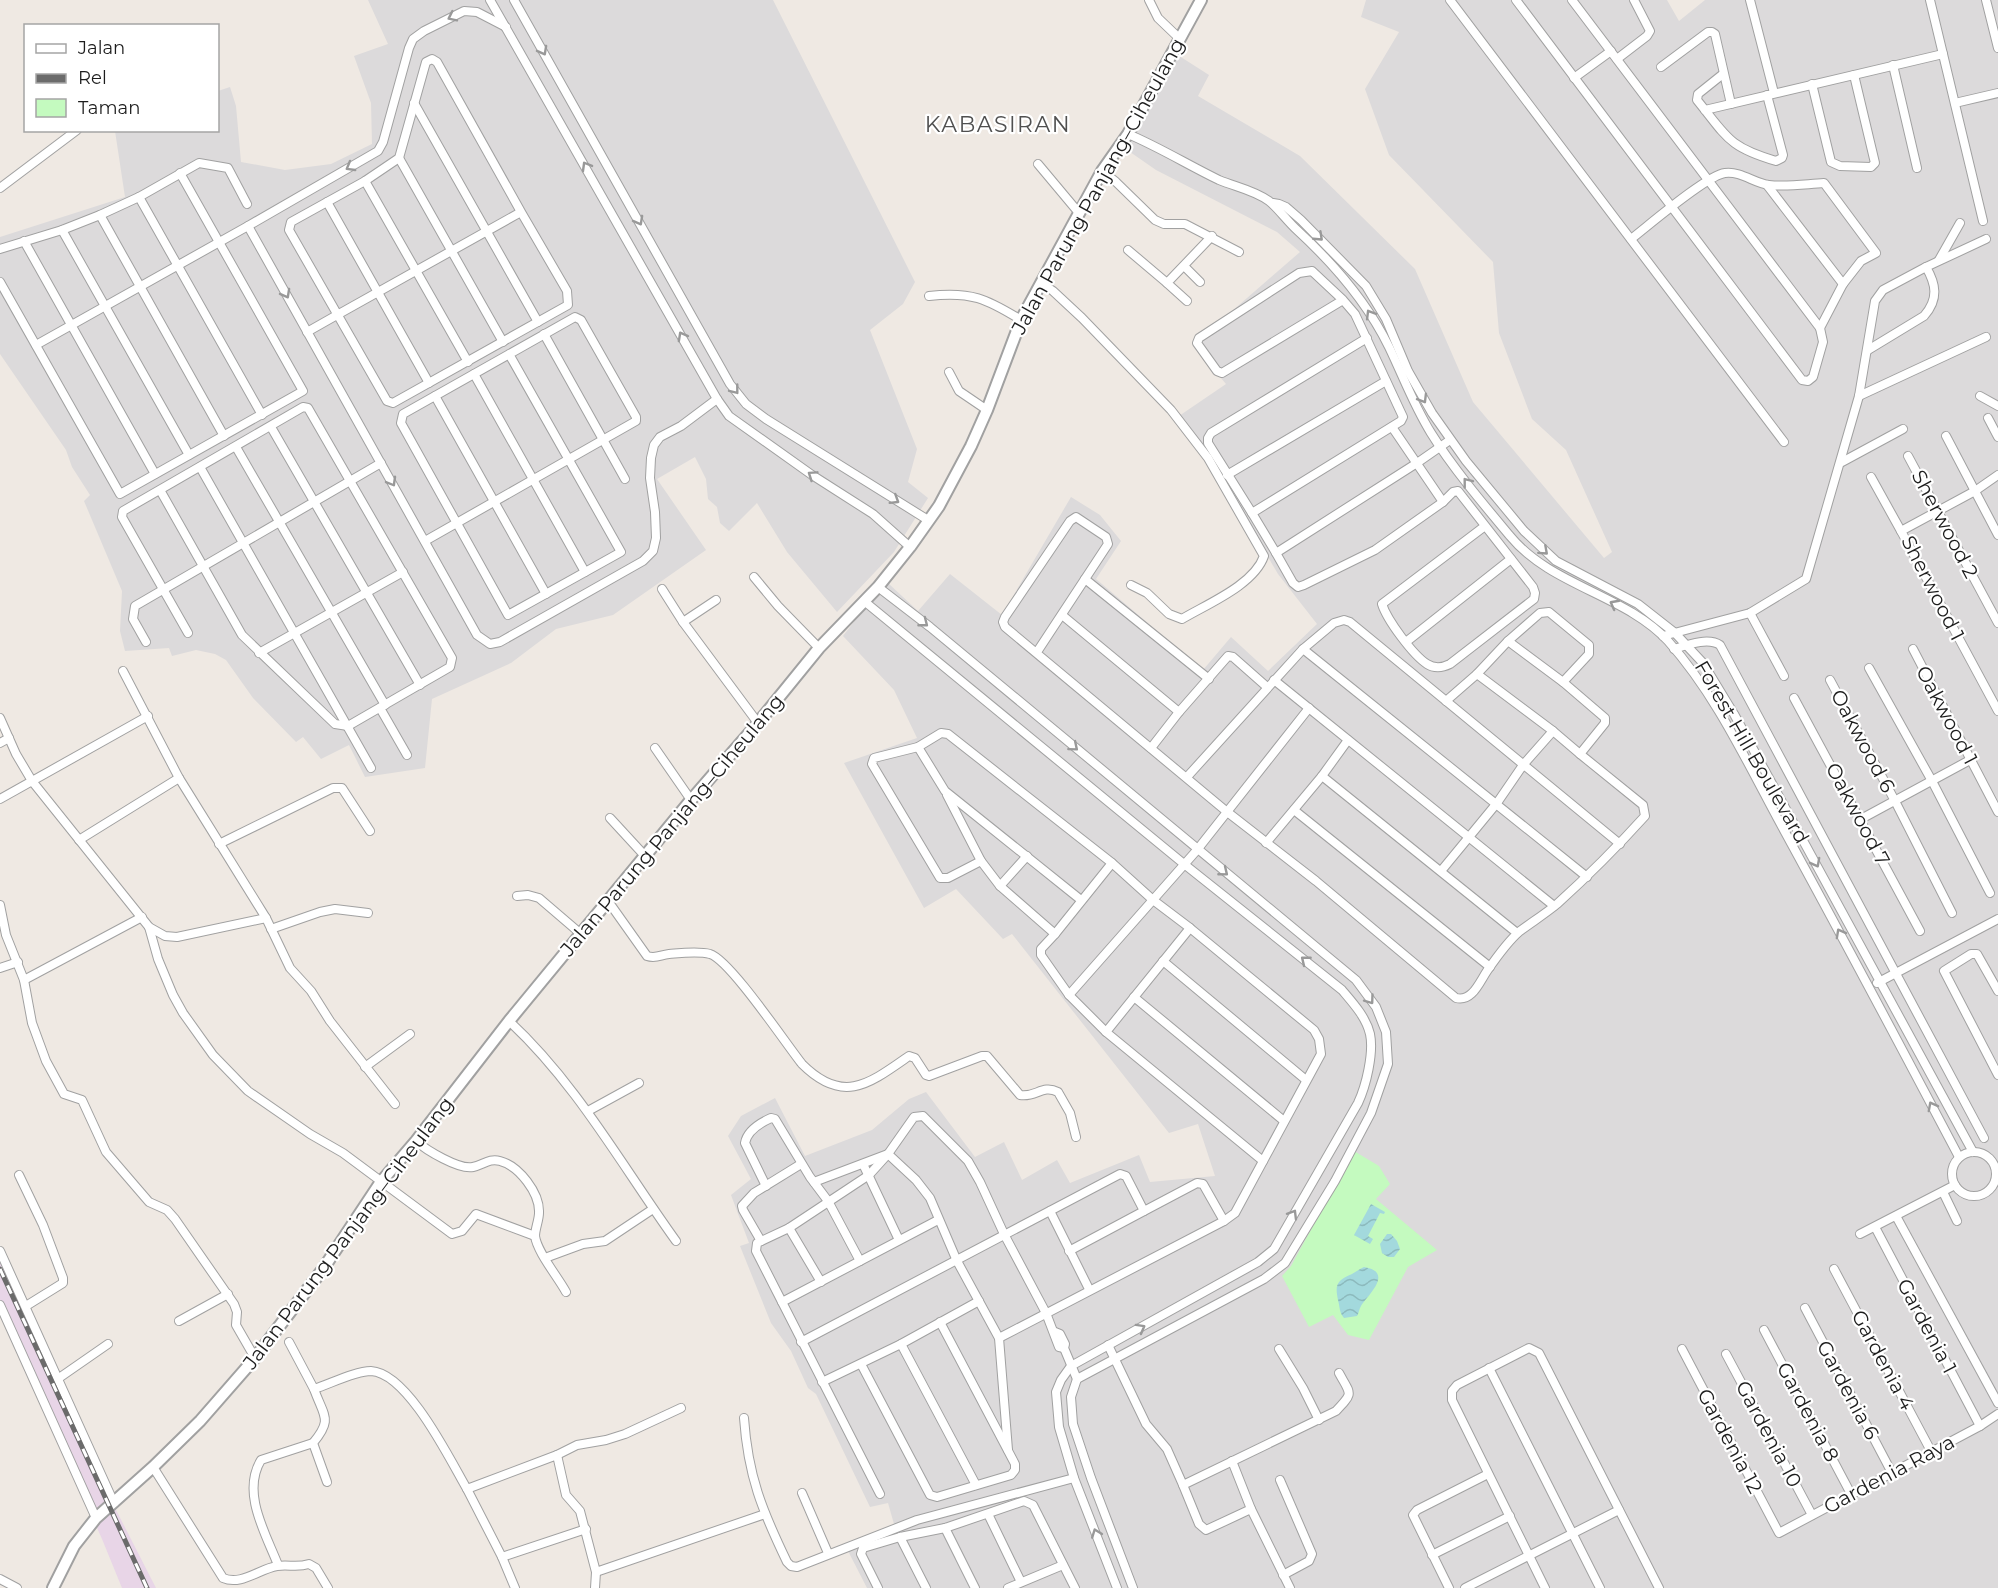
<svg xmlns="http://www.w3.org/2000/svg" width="1998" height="1588" viewBox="0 0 1998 1588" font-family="Montserrat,sans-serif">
<defs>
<pattern id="water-waves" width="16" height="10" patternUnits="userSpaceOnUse" patternTransform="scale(1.5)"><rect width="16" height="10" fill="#a3d9dd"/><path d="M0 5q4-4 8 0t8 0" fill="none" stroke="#8cbabd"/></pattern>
</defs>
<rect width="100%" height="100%" fill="#efe9e3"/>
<g fill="#dcdadb">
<path d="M368,0H773L915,282L903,304L870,330L917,449L908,482L928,498L894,552L837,612L787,552L757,503L729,531L720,523L717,507L708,499L706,479L695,457L657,479L706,550L613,615L556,629L511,663L432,699L425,768L365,777L349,745L321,759L303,737L296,742L253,698L226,660L215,654L196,650L172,656L169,648L125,651L120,631L122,591L84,501L90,495L72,467L66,450L0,354V237L125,197L115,131L218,130V91L230,87L236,106L241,162L285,170L331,164L372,144L371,103L354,56L388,44Z"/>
<path d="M1366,0H1667L1679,21L1705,0H1998V1588H867L847,1549L896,1531L888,1503L870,1507L816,1394L808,1388L791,1351L771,1323L740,1246L749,1243L731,1195L751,1179L728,1136L741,1116L775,1098L805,1156L872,1130L909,1099L926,1092L975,1157L1004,1142L1022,1180L1057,1160L1070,1183L1139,1155L1150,1182L1215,1176L1198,1124L1169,1133L1012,934L1003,939L956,889L924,908L844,763L917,738L894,690L843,636L863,610L888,583L918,611L950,574L1002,615L1071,497L1100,515L1121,541L1096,579L1203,670L1231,637L1268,671L1317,624L1278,574L1206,452L1179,416L1226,384L1193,345L1300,252L1277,232L1156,170L1120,145L1173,52L1209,75L1198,96L1300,156L1415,269L1473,402L1604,558L1612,552L1566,450L1532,419L1499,333L1493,262L1389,155L1365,89L1399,32L1361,17Z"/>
</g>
<path fill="#e8d5e7" d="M0,1253L113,1504L156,1588H122L102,1539L0,1311Z"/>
<path fill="#c4fabf" d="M1354,1151L1379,1166L1390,1184L1376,1199L1437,1250L1408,1267L1369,1340L1348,1335L1333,1315L1309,1327L1282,1276L1291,1266Z"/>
<g fill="url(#water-waves)">
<path d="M1371,1204L1385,1212L1384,1214L1380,1213L1368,1236L1373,1239L1370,1244L1354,1235Z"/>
<path d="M1387,1234H1391L1397,1241L1400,1249L1394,1257H1388L1382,1253L1380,1244Z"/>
<path d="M1364,1267C1395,1272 1367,1296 1361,1306C1359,1309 1359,1313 1357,1316L1344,1318C1339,1312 1340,1307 1338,1300C1335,1285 1336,1281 1352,1274C1356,1272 1359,1269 1364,1267Z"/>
</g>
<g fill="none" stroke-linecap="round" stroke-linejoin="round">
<defs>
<g id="minor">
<path d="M490,0L717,399L729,416L812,475L873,514L910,547"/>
<path d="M514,0L730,384L746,404L766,419L928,520"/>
<path d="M1149,0L1158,18L1180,39"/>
<path d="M1450,0L1784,442"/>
<path d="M1516,0L1802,380L1808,381L1813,377L1823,342L1820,328L1843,284L1861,261L1876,253L1824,183C1806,184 1787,187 1769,185C1754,183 1741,171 1725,173C1707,175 1648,226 1631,239"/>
<path d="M1572,0L1820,328"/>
<path d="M1750,0L1774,93"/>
<path d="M1930,0L1983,221"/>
<path d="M1986,0L1998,48"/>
<path d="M506,27L477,12L464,11L424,31L413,39L409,48L383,142L378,151L248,226L477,635L490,644L500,642L643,561L653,551L656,538L655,512L650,478L651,458L654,445L660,437L681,426L717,399"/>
<path d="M1617,59L1647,36L1650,31L1634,0"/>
<path d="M1893,65L1917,168"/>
<path d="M1661,67L1708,32H1712L1715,34L1731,104"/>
<path d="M1723,74L1698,94L1697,100C1727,137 1728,147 1776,161L1782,158L1783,155L1767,95"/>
<path d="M1574,78L1611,51"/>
<path d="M1812,84L1831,162L1840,166L1871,167L1875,163L1854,75"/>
<path d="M414,103L538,322"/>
<path d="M1955,103L1998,93"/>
<path d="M1705,110L1943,54"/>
<path d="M1128,134C1159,147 1188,165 1219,180C1236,187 1254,190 1269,201C1277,207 1288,222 1297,230C1334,264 1367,302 1389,347C1403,376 1414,406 1431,433C1452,467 1484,505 1510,536C1551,586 1626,595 1668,641C1718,697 1749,767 1785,832C1844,940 1902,1049 1959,1157"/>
<path d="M399,158L503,342"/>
<path d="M1038,164L1079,213"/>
<path d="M1102,171L1116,182L1155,220L1164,224H1185L1239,252"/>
<path d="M365,181L468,362"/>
<path d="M1767,185L1843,284"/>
<path d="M0,188L77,130"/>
<path d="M139,197L262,415"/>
<path d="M327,202L429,383"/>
<path d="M1273,203L1279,204L1286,207L1301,220L1366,286L1386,319L1408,371L1432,413L1466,461L1524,531L1556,561L1638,604L1675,633L1703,663L1734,714L1973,1152"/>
<path d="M100,215L224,436"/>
<path d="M62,230L189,455"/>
<path d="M24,241L155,474"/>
<path d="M0,249L62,230L100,215L139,197L199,163L228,168L247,204"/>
<path d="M1128,250L1167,283"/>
<path d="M1939,260L1960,223"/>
<path d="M1185,267L1200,282"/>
<path d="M0,282L120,494L303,391L180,173"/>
<path d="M1041,283L1053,291L1082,318L1171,410L1208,458L1264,556C1254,585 1207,604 1182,619L1169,614L1147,593L1131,585"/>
<path d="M929,296C971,291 987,299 1021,320"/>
<path d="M1343,300L1222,373L1217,371L1197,343L1199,338L1299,273L1312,271L1343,300L1355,314L1403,417L1401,421L1252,513L1276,553L1417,463L1450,440"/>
<path d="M1187,301L1167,283L1212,236"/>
<path d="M307,332L337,315L521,212L437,62L432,59L426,62L399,158L365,181L291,222L289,230L387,401L393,403L568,305L567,291L521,212"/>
<path d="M544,334L625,479"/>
<path d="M36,345L248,226"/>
<path d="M1868,350L1924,316C1939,299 1936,284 1926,267"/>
<path d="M949,372L959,391L987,410"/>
<path d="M474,374L585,572"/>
<path d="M435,396L546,594"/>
<path d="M1859,396L1986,337"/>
<path d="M1980,396L1998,406"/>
<path d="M1988,418L1998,437"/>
<path d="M271,427L420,685"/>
<path d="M1392,427L1443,502"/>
<path d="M1946,436L1998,535"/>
<path d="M236,447L385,705"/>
<path d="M1908,456L1998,623"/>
<path d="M1842,462L1903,429"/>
<path d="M200,467L371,768"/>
<path d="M1227,475L1386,381"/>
<path d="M1998,475L1975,491L1901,531L1998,711"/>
<path d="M1871,477L1901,531"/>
<path d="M160,490L242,635L335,724L348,726L450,667L452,658L308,408L303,407L123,511L122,517L188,633"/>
<path d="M1252,513L1208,443V438L1211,433L1367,338"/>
<path d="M425,541C495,501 566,461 636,421V417L581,320L575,317L403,414L401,423L508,615L621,552L509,354"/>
<path d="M1276,553L1293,583L1298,587L1304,585L1375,550L1443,502L1453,492L1458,491L1533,587L1535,593L1534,599L1450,664C1442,668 1435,669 1427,664C1413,655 1387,620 1382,604L1485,526"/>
<path d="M754,577L778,606L819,648"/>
<path d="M1085,579L1209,679"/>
<path d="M878,587L930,627L1356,980L1376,1007L1386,1032L1388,1064L1371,1113L1335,1181L1285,1263L1264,1279L1077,1379L1071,1397L1073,1424L1091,1478L1133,1588"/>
<path d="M662,589L683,622L758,723"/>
<path d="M864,601L1184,864L1342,990C1353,1003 1366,1017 1370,1034C1374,1053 1366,1086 1358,1103L1274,1249L1258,1262L1071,1366L1061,1380L1056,1392L1059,1427L1074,1478L1117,1588"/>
<path d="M1750,613L1784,676"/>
<path d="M1062,615L1179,712"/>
<path d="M683,622L716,600"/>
<path d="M1663,636L1750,613L1806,579L1859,396L1875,301L1883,290L1926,267L1986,239"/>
<path d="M1508,641L1563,682"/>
<path d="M146,642L133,619L135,606L381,463"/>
<path d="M1406,642L1511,559"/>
<path d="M1303,649L1587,877"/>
<path d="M1674,649C1687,645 1708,637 1720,645L1984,1138"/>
<path d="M1913,649L1998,812"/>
<path d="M1037,652L1108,544L1106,537L1076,517L1070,521L1005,617L1003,622L1005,627L1226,811L1316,881L1456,998C1472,1002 1479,983 1487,971C1496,958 1508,941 1520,931C1532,922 1545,914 1557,904C1588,876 1617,847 1645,816L1643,805L1580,754L1605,723V718L1563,682L1589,654V645L1549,612L1540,613L1508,641L1477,674L1446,701"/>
<path d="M259,653L403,572"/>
<path d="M1869,668L1932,781L1990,893"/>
<path d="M123,671L179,778L266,918L290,968L311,991L330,1021L395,1104"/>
<path d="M1477,674L1553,731L1580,754"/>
<path d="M1274,680L1554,906"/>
<path d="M1830,680L1895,801L1952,913"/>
<path d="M1794,698L1920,931"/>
<path d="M380,708L407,755"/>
<path d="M0,718L16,754L32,781L149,927L165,936L177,937L266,918"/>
<path d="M0,743L9,738"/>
<path d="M918,747L945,791L1081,900"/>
<path d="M655,748L691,800"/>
<path d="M1151,748L1179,712L1228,656L1233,657L1267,687"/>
<path d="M1322,776L1517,933"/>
<path d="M1187,777L1303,649L1334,623L1344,620L1350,622L1620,844"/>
<path d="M947,795L981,861L1000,886L1055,934"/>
<path d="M0,799L148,716"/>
<path d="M1294,810L1490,967"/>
<path d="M610,818L645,856"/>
<path d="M1861,819L1970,760"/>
<path d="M79,840L179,778"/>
<path d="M1266,843L1322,776L1348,740"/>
<path d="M219,844L333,788H342L370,831"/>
<path d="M981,861L948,878H940L872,764L874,758L918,747L941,733L948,734L1112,863L1153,900L1190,928L1314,1030L1319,1039L1321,1054L1235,1213L1224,1221L999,1338"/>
<path d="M1112,863L1055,934L1041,949V955L1069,995L1106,1032L1263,1161"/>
<path d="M1441,871L1497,803L1523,765L1553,731"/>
<path d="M1000,886L1027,856"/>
<path d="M517,896L528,895L539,898L581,934"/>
<path d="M608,901L647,956C656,959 660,955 669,954C682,953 698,951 710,954C730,960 786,1044 802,1064C843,1105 869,1084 909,1056L915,1058L926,1075L929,1076L982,1056H987L1020,1095C1036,1098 1042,1084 1058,1092L1070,1113L1076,1137"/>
<path d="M0,905L6,935L24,980L32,1023L46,1061L64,1094L82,1100L106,1152L149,1202L167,1210L175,1219L234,1304L237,1312L236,1325L255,1358"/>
<path d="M149,927L158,959L173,995L183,1013L213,1055L248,1091L310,1134L343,1153L452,1234L462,1231L476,1214L535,1236"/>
<path d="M271,929L320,912L335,909L368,913"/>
<path d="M1163,961L1306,1080"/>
<path d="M0,968L18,962"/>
<path d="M24,980L142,917"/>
<path d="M1877,983L1998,919"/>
<path d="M1998,991L1977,954H1971L1944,971L1998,1075"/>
<path d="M1069,995L1197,850L1309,708"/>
<path d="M1134,997L1284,1121"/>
<path d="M509,1021C577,1084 622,1166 676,1241"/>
<path d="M1106,1032L1190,928"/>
<path d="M365,1067L410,1034"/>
<path d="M588,1111L639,1083"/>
<path d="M416,1141C426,1150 459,1170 473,1167C483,1165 489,1158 500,1161C519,1166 540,1193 539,1213C539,1220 535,1229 535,1236C537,1252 558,1277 566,1292"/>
<circle cx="1974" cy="1174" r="22"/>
<path d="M863,1164L899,1240"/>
<path d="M19,1175L43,1225L63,1278V1283L26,1306"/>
<path d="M814,1182L888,1154L916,1180L930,1198L957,1261L999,1338L1008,1450"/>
<path d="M766,1186L745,1143C747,1131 760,1123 771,1118L775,1119L810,1177L828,1201L860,1261"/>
<path d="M1943,1192L1957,1221"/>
<path d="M1050,1211L1089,1289"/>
<path d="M1896,1216L1998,1403"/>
<path d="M1875,1227L1980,1426"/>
<path d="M789,1228L821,1282"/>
<path d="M1860,1234L1955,1185"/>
<path d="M761,1241L743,1210L742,1206L754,1193L801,1164"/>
<path d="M0,1251L114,1503"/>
<path d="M1069,1251L1144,1211"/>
<path d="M545,1258L583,1244L605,1241L653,1209"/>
<path d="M1834,1269L1931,1451"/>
<path d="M782,1302L938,1220"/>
<path d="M0,1305L96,1518"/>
<path d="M1805,1308L1892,1473"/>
<path d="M179,1321L228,1294"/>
<path d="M1764,1330L1851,1494"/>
<path d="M1055,1332L1060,1334L1065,1344L1064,1348L1077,1379"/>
<path d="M289,1342L314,1389C330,1384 355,1371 371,1371C408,1373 450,1460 467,1489L557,1455L566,1495L580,1511L596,1572L765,1514"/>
<path d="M801,1342L1120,1174L1126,1176L1144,1211L1197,1183L1203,1184L1224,1221"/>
<path d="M901,1344L976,1485"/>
<path d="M1108,1345L1146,1424L1167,1449L1183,1485L1336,1411C1354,1392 1351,1395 1339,1373"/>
<path d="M1279,1349L1303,1388L1319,1420"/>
<path d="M1682,1349L1779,1533L1980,1426L1998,1414"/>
<path d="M1726,1354L1812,1515"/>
<path d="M861,1364L930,1495L937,1497L1011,1475L1015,1470V1464L940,1322"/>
<path d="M1489,1368L1600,1588"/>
<path d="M59,1378L108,1344"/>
<path d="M822,1382L901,1344L979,1301"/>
<path d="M314,1389C324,1417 333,1419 313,1443L327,1482"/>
<path d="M744,1418C748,1476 762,1510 787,1562L791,1566L797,1567L917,1520L1074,1478"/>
<path d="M557,1455L577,1445L606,1440L625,1434L681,1408"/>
<path d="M1232,1461L1251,1509L1290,1588"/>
<path d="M153,1467L223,1578C241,1586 259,1569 277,1566C289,1564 296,1568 309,1564L316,1568L328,1588"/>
<path d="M1280,1480L1312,1554L1309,1561L1283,1575"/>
<path d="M1183,1485L1199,1524L1206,1530L1251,1509"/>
<path d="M467,1489L502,1557L515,1588"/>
<path d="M802,1493L828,1553"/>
<path d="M880,1494L756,1251L757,1243L789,1228L869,1175L888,1154L914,1117L923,1116L968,1161L980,1182L1004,1234L1046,1313L1059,1347L1064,1348"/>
<path d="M988,1514L1021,1582"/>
<path d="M945,1528L975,1588"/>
<path d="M900,1537L926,1588"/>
<path d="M1432,1555L1510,1516"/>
<path d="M502,1557L586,1529"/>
<path d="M278,1565C266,1534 241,1493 261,1460L313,1443"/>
<path d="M0,1579L17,1588"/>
<path d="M595,1588L596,1572"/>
<path d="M878,1588L861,1554L863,1548L900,1537L945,1528L1024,1501L1033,1505L1075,1588"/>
<path d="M1008,1588L1063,1565"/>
<path d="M1449,1588L1413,1515L1417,1510L1488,1474"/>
<path d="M1465,1588L1619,1510"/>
<path d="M1545,1588L1452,1400V1391L1457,1385L1529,1348L1539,1353L1659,1588"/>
</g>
<path id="tertiary" d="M53,1588L74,1546L96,1518L153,1467L200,1421L255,1358L323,1269L380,1183L416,1141L509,1021L691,800L758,723L819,648L878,587L910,547L939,506L971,446L987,410L1021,320L1102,171L1128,134L1201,0"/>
</defs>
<use href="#minor" stroke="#a1a1a1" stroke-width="10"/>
<use href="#tertiary" stroke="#a1a1a1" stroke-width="14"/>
<use href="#minor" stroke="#fff" stroke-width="8"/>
<use href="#tertiary" stroke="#fff" stroke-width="10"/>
<defs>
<path id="rail" d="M0,1269L147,1588"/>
</defs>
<use href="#rail" stroke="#6b6b6b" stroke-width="5"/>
<use href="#rail" stroke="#fff" stroke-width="3" stroke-dasharray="9" stroke-linecap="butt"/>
</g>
<defs><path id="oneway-chevron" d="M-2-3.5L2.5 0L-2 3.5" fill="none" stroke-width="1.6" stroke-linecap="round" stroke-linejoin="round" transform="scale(1.5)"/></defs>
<g stroke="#999">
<use href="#oneway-chevron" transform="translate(452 17) rotate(154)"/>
<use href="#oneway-chevron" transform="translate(543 51) rotate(61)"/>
<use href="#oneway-chevron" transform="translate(586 166) rotate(-120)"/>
<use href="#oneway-chevron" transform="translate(350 167) rotate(150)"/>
<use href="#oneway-chevron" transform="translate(639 221) rotate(61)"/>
<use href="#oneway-chevron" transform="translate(1319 237) rotate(43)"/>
<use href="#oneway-chevron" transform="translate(286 294) rotate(61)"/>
<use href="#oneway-chevron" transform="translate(1370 314) rotate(-121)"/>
<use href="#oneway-chevron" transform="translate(682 336) rotate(-119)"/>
<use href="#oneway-chevron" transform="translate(735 390) rotate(52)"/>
<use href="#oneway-chevron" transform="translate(1423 399) rotate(59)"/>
<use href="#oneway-chevron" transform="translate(812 475) rotate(-146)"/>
<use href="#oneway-chevron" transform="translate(392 482) rotate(60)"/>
<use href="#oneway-chevron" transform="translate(1467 482) rotate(-128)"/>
<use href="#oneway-chevron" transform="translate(895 500) rotate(32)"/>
<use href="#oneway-chevron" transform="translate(1544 551) rotate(42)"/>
<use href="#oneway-chevron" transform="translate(1614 604) rotate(-152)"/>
<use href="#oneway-chevron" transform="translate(924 623) rotate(38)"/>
<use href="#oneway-chevron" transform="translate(1074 747) rotate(40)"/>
<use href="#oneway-chevron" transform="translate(1816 863) rotate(62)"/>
<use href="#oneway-chevron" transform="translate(1224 872) rotate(39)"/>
<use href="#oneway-chevron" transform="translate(1840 933) rotate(-119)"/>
<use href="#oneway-chevron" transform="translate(1305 960) rotate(-141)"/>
<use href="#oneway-chevron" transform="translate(1370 1000) rotate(54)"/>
<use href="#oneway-chevron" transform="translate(1932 1106) rotate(-118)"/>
<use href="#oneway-chevron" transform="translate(1293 1214) rotate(-59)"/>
<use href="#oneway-chevron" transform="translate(1141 1328) rotate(-29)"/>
<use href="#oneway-chevron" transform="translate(1096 1533) rotate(-111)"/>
</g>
<g text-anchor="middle" stroke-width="4.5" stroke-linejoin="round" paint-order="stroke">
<g font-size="20" fill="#1d1d1d" stroke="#fff">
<text transform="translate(1098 186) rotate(-61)" y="7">Jalan Parung Panjang–Ciheulang</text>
<text transform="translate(1945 524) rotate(62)" y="7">Sherwood 2</text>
<text transform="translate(1933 588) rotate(63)" y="7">Sherwood 1</text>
<text transform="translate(1947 715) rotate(62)" y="7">Oakwood 1</text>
<text transform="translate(1863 741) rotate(62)" y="7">Oakwood 6</text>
<text transform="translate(1752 752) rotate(60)" y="7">Forest Hill Boulevard</text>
<text transform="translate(1858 814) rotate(62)" y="7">Oakwood 7</text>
<text transform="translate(672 825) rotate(-50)" y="7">Jalan Parung Panjang–Ciheulang</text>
<text transform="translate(348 1233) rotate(-53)" y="7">Jalan Parung Panjang–Ciheulang</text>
<text transform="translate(1927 1326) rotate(62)" y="7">Gardenia 1</text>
<text transform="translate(1883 1360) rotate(62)" y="7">Gardenia 4</text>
<text transform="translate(1848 1390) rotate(62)" y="7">Gardenia 6</text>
<text transform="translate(1808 1412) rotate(62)" y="7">Gardenia 8</text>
<text transform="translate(1769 1434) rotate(62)" y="7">Gardenia 10</text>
<text transform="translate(1730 1441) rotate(62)" y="7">Gardenia 12</text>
<text transform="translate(1889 1474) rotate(-28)" y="7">Gardenia Raya</text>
</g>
<g font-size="22" letter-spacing="1.5" fill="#505050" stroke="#fff">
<text x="998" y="132">KABASIRAN</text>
</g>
</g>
<rect x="24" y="24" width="195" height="108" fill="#ffffff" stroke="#a5a5a5" stroke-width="1.5"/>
<rect x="36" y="44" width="30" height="9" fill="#ffffff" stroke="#a5a5a5" stroke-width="1.5"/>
<text x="78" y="54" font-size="18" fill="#1d1d1d">Jalan</text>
<rect x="36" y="74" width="30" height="9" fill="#6b6b6b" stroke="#a5a5a5" stroke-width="1.5"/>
<text x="78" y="84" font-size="18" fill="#1d1d1d">Rel</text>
<rect x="36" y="99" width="30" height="18" fill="#c4fabf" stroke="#a5a5a5" stroke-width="1.5"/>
<text x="78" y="114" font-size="18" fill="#1d1d1d">Taman</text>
</svg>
